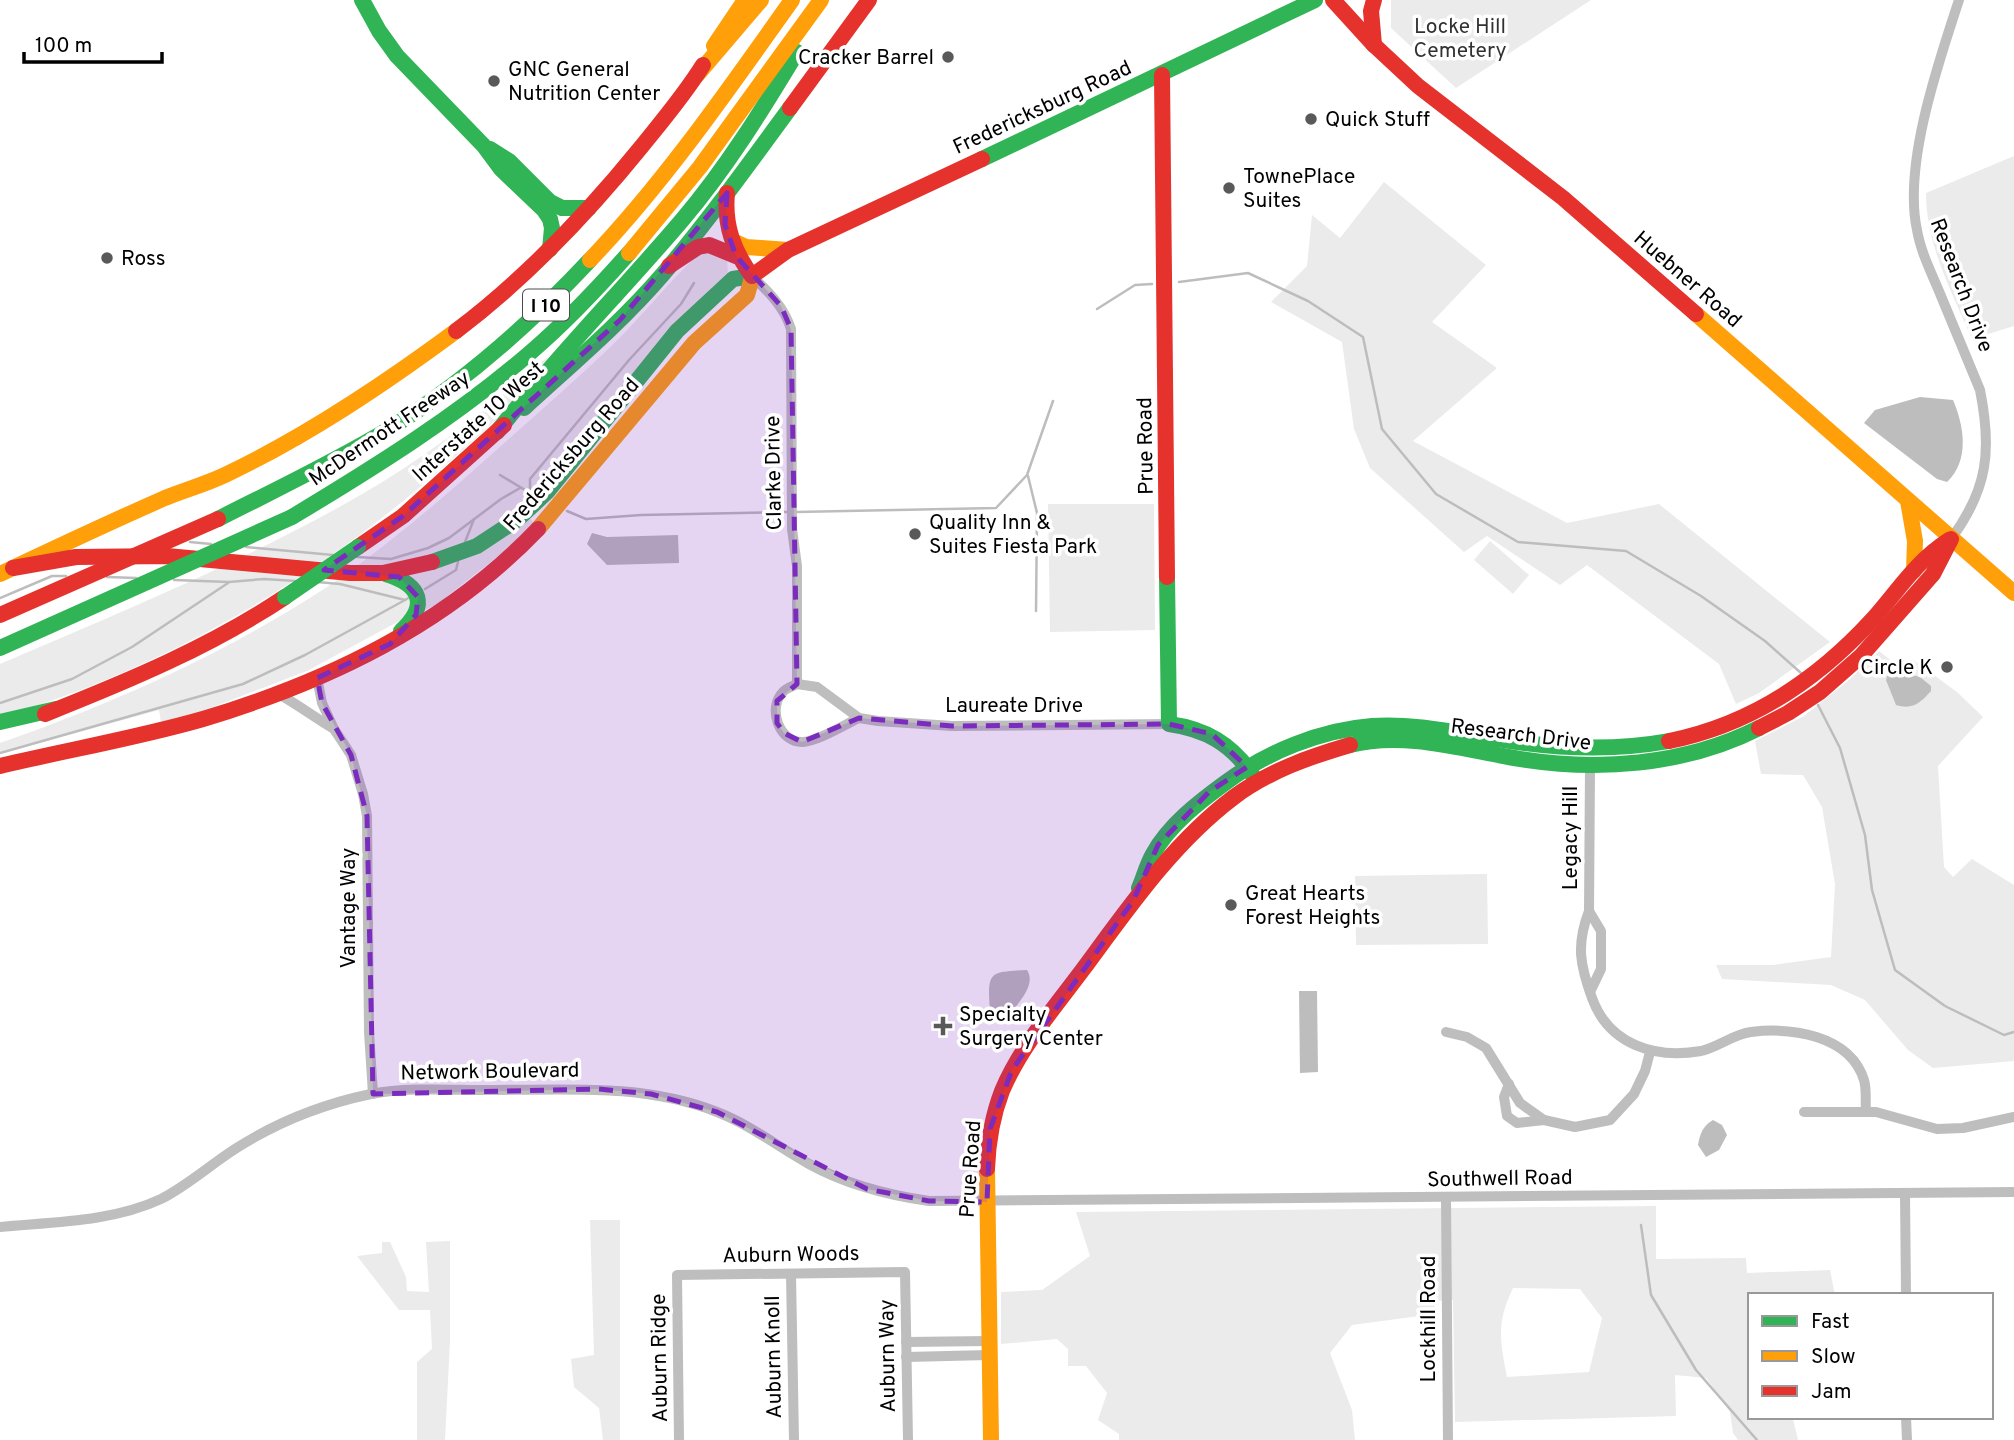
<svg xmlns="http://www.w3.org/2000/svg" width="2014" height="1440" viewBox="0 0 2014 1440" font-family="Overpass,sans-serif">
<rect width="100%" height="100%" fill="#fff"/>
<g fill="#ebebeb" fill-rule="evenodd">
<path d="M1391,0H1591L1456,88L1391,28Z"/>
<path d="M2014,156V326L1972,339C1952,292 1926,245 1926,193Z"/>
<path d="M1384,182L1486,265L1432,322L1497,368L1413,441L1567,523L1659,504L1830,642L1759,693L1736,704L1719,664L1587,565L1560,585L1487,536L1464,552L1370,468L1354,429L1342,342L1271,302L1307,266L1312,215L1340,238Z"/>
<path d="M702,251L727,259L728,275L523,511L534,523L502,553L436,605L403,619L307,671L197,713L161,722L159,710L0,754V743C116,702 220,656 324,589C387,547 445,496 501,446C535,416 569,386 603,354C638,322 667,283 702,251Z"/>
<path d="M551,354C535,373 521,394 504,412C484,432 462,450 441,469C315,580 162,670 0,717V664C123,611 248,560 364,493C431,454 493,405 551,354Z"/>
<path d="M1048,504H1154L1155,630L1050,632Z"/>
<path d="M1490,541L1529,575L1513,594L1474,560Z"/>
<path d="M1879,651L1900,668L1908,666L1913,660L1957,692L1983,717L1938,766L1944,867L1953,877L1972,859L2014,885V1061L1933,1068L1908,1050L1865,1000L1831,985L1722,979L1716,965H1773L1831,957L1835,884L1822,807L1803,775L1761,774L1755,741L1804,716L1849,680Z"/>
<path d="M1487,874L1488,944L1356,945L1355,876Z"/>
<path d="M1656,1206V1259L1746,1258L1747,1273L1830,1270L1835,1295H1750V1417H1806L1793,1419L1798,1440H1738L1733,1433L1730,1412L1706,1378L1675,1375L1676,1416L1455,1422L1453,1300L1435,1301L1434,1314L1352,1325L1330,1353L1352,1410L1355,1440H1119V1434L1098,1420L1107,1393L1086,1366H1068V1349L1057,1339L1001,1344V1292L1042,1290L1090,1256L1076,1212ZM1513,1288L1580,1289L1602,1318L1589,1372L1507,1377C1500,1341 1496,1323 1513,1288Z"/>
<path d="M590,1220H620V1440H603L599,1408L574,1387L571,1359L594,1355Z"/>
<path d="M450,1241V1341L445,1440H417V1362L432,1349L430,1310H399L357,1256L382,1253V1242H390L406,1277L407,1291L429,1292L426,1242Z"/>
</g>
<g fill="#bdbdbd">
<path d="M1920,397L1953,400C1964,426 1970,460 1947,482L1937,479L1864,423L1875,410Z"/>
<path d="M592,533L607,537L678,535L679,563L607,565L587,544Z"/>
<path d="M1901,672L1920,677L1931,686V691C1920,703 1913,710 1896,705L1886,680L1888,673Z"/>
<path d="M1027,970C1037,985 1017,1004 1008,1017L1002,1018L990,1011C987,971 989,972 1027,970Z"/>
<path d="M1299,991H1317L1318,1072L1300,1073Z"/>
<path d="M1713,1120L1722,1125L1727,1135L1719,1150L1706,1157L1698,1145C1700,1133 1703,1126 1713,1120Z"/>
</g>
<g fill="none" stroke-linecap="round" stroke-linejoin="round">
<g stroke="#bdbdbd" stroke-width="2.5">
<path d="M1179,282L1248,273L1308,301L1363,337L1382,429L1436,494L1518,542L1626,551L1701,596L1765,641L1801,673"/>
<path d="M1097,309L1135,285L1152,284"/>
<path d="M500,475L530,493"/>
<path d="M1028,476L1037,513L1036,611"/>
<path d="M530,494V479L629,360L681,304L694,283"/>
<path d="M567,511L586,519L641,515L789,512"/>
<path d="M796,512L996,508L1027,475L1053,401"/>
<path d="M190,542L211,544"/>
<path d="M465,542L474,519"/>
<path d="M246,547L333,555"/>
<path d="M357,557L391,559L428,548L449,538L501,499L520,488"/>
<path d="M107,577L136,578"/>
<path d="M174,580L229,582L264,579L296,581"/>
<path d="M317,582L340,584L405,600L410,597"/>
<path d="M425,589L456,570L458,562"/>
<path d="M0,598L52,576H66"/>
<path d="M0,703L72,679L132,647L228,583"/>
<path d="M1818,705L1840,748L1865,835L1872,890L1895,970L1945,1006L2004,1035L2014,1032"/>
<path d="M0,753L243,684L305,655L405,600"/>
<path d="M1641,1225L1651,1295L1696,1370L1757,1440"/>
</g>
<g stroke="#bebebe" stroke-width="10">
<path d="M752,276C769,292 784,307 791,329L792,529L797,566V684"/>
<path d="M1951,539C1988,489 1992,450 1980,390C1967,358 1954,327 1941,296C1932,274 1921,253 1917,230C1903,165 1938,64 1959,0"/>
<path d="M317,678L322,703L334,729L351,755L363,794L367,816L369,1032L373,1094"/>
<path d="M277,693C297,704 314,717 334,729"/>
<path d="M859,718C844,725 818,741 803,742C779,743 767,708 783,692C786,688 793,686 797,684L817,687L859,718L878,721L952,726L1169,724"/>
<path d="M1590,766L1589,911C1576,945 1580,965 1592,998C1609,1045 1655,1059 1701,1051C1718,1047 1734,1034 1751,1032C1791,1027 1850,1035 1864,1080C1867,1090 1865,1102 1866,1112"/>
<path d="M1589,911L1601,931V969L1590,992"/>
<path d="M1446,1032L1467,1037L1486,1048L1520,1103L1544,1120L1575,1127L1610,1120L1634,1094L1645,1071L1650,1052"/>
<path d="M1509,1084L1504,1097L1507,1116L1517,1123L1544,1120"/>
<path d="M1804,1112H1876L1937,1129L1963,1128L2014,1117"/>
<path d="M1905,1193L1906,1295"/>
<path d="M1446,1198L1448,1440"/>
<path d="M0,1227C53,1222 112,1222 161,1199C187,1186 210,1165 235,1149C277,1122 323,1104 371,1094C409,1087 449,1090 487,1090C565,1090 643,1083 717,1112C751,1125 778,1147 809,1164C847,1185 887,1195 929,1201L2014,1192"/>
<path d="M791,1274L794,1440"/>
<path d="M906,1342L989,1341"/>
<path d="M906,1357L989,1355"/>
<path d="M1906,1417L1907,1440"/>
<path d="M679,1440L677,1275L905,1272L908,1440"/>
</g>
<g stroke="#30b455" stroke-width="16">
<path d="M362,0L379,31L397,56L484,146L501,169L544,210L550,219L552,228L550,249"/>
<path d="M490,149L509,161L550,202L562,208H589"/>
<path d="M982,159L1315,0"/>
<path d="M524,408C571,365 621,323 663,274C708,221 749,164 790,108"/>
<path d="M497,432C555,358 622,291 683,219C727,167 762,110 797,52"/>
<path d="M292,517C375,467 457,416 531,352C566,322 598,288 629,253"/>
<path d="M218,519C275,490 334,462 389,429C463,383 530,324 590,260"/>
<path d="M432,562L477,546L518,519L547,492L677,331L733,279L752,276L751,281"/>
<path d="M386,574C421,585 429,605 401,631"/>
<path d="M1167,577L1169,724C1206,729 1231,744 1252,774"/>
<path d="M0,722L56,709"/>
<path d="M1350,745C1403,731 1462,749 1514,758C1595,772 1684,766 1759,728"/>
<path d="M1139,888C1144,877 1147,864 1153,854C1169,825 1199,802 1225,783C1267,752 1320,730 1372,726C1417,723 1461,734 1504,740C1560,749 1614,751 1669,741"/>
</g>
<g stroke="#ff9f0a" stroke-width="16">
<path d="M714,46L745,0"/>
<path d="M697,75L761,0"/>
<path d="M733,241L746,247L788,250"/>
<path d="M629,253L700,167L821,0"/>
<path d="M590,260C666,180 728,90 792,0"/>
<path d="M1696,314L2014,593"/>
<path d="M1908,501L1915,541L1914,571"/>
<path d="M538,529L694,343L747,295L751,281"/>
<path d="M0,574C55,548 110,522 165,498C185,490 206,484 225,475C307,436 383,385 456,331"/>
<path d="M987,1169L991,1440"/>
</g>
<g stroke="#e5322d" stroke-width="16">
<path d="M1333,0L1374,45L1418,86L1563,198L1696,314"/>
<path d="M1374,0L1371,11L1374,45"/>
<path d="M1162,75L1167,577"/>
<path d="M790,108L869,0"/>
<path d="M727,193C724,225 733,250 752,276L788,250L982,159"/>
<path d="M669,266L698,247L709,245L736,256"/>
<path d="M456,331C526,278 587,214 642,146C663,120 685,94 703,65"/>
<path d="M358,547L403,516L504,425"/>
<path d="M13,568L76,557L167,556L350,573H383L432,562"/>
<path d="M45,714C128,681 210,647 285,597"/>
<path d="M1759,728L1788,713L1820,692L1861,656L1933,574L1951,539"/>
<path d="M1669,741C1749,725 1817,680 1872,620C1898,591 1915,562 1949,540"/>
<path d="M0,766C67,750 137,738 203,719C329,681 446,625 538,529"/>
<path d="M987,1169C988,1142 992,1117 1002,1091C1021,1046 1055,1007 1084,968C1129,907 1173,843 1234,797C1269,771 1309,757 1350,745"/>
</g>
<g stroke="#30b455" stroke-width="16">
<path d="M285,597L358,547"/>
<path d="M0,648L292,517"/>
</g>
<path stroke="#e5322d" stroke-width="16" d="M0,615L218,519"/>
</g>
<path fill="#7b2cbf" fill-opacity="0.2" stroke="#7b2cbf" stroke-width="5" stroke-dasharray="14 9" stroke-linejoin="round" d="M727,193L725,225L736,256L781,306L791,329L797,684L777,701V723L784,733L802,742L859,718L952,726L1169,724L1212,734L1247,767L1209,792L1158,845L1133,901L1012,1070L990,1129L987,1202L929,1201L867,1189L717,1112L651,1094L598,1089L373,1094L367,816L351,755L322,703L317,678L390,644L416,615L418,597L399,577L324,570L403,516L620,320Z"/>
<g fill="#595959" stroke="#fff" stroke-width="2.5">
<circle cx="948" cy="57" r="7"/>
<circle cx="494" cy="81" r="7"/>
<circle cx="1311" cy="119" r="7"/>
<circle cx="1229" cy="188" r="7"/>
<circle cx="107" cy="258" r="7"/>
<circle cx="915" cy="534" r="7"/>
<circle cx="1947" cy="667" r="7"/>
<circle cx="1231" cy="905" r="7"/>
<path d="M939.5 1015.5h7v7h7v7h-7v7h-7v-7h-7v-7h7z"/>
</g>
<g text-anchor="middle" stroke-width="7" stroke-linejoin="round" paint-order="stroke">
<rect fill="#fff" stroke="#4c4c4c" stroke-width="2" x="523" y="289.5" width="46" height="31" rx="5"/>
<g font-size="19" font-weight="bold" fill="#000">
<text x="546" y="312">I 10</text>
</g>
<g font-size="21" fill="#313131" stroke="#fff">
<text x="1460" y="33">Locke Hill<tspan x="1460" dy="24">Cemetery</tspan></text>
</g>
<g font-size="21" fill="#000" stroke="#fff" text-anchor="start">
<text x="934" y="64" text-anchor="end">Cracker Barrel</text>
<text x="508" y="76">GNC General<tspan x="508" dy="24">Nutrition Center</tspan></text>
<text x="1325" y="126">Quick Stuff</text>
<text x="1243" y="183">TownePlace<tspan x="1243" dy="24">Suites</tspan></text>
<text x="121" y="265">Ross</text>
<text x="929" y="529">Quality Inn &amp;<tspan x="929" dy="24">Suites Fiesta Park</tspan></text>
<text x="1933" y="674" text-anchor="end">Circle K</text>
<text x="1245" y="900">Great Hearts<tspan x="1245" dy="24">Forest Heights</tspan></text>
<text x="959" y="1021">Specialty<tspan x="959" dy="24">Surgery Center</tspan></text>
</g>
<g font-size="21" fill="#000" stroke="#fff">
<text transform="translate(1042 107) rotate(-25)" y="7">Fredericksburg Road</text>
<text transform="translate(1688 279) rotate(41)" y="7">Huebner Road</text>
<text transform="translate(1962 285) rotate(69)" y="7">Research Drive</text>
<text transform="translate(478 421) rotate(-42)" y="7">Interstate 10 West</text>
<text transform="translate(389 428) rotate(-34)" y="7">McDermott Freeway</text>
<text transform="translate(1145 446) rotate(-91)" y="7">Prue Road</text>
<text transform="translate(571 454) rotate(-49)" y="7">Fredericksburg Road</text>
<text transform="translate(773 473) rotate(-91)" y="7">Clarke Drive</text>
<text x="1014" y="712">Laureate Drive</text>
<text transform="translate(1521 734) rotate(7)" y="7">Research Drive</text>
<text transform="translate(1570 838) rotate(-90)" y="7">Legacy Hill</text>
<text transform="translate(348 908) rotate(-90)" y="7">Vantage Way</text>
<text transform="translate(490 1071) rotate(-1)" y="7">Network Boulevard</text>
<text transform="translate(970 1169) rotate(-86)" y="7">Prue Road</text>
<text transform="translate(1500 1178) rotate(-1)" y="7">Southwell Road</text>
<text transform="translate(791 1254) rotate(-1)" y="7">Auburn Woods</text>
<text transform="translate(1428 1319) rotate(-90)" y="7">Lockhill Road</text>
<text transform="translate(887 1356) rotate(-91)" y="7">Auburn Way</text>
<text transform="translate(773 1357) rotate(-91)" y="7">Auburn Knoll</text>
<text transform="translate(659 1358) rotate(-91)" y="7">Auburn Ridge</text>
</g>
</g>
<rect x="1748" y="1293" width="245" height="126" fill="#ffffff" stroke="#999999" stroke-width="2"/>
<rect x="1762" y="1316" width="35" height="10" fill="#30b455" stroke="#999999" stroke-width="2"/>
<text x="1811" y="1328" font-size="21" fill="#000000">Fast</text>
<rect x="1762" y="1351" width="35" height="10" fill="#ff9f0a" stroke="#999999" stroke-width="2"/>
<text x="1811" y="1363" font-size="21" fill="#000000">Slow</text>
<rect x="1762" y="1386" width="35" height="10" fill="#e5322d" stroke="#999999" stroke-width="2"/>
<text x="1811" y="1398" font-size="21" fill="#000000">Jam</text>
<path d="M24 52v10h138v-10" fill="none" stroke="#000000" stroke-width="3.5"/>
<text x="35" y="52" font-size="21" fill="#000000" stroke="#ffffff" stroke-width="5" paint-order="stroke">100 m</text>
</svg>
